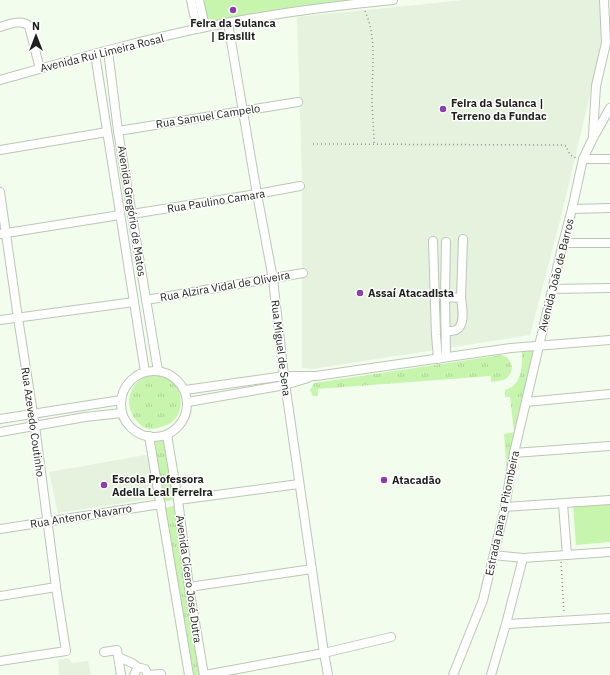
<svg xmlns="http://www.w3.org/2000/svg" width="610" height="675" viewBox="0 0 610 675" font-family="'IBM Plex Sans',sans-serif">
<defs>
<pattern id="grass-tufts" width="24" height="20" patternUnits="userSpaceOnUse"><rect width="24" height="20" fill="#c8f5ae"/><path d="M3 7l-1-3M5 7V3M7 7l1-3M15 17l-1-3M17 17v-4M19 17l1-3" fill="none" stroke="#abd295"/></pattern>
</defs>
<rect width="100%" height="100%" fill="#f3fdee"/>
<g fill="#e5f3de">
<path d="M464,0H599L603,40L561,217L530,335L313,369L302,368V179L297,17Z"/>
<path d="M151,454L158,498L58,513L49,472Z"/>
<path d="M69,658L71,663L88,661L91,675H59L58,660Z"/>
</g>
<g fill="url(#grass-tufts)">
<path d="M533,350L535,352L507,472L504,434L514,432L510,397H505V390C523,385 522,366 522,351Z"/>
<path d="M501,355C511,356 516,370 507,378C504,381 496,381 491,382V376L318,389V396H313L310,390L314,383Z"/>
<path d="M150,375C172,374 184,388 180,409C179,416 173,422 167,425C162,427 155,429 149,429C143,428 138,423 135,419C123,402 130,381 150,375Z"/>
<path d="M164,438L173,500L163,502L153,440Z"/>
<path d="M174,506L201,675H192L165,508Z"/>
</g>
<g fill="#c8f5ae">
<path d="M200,0H365L318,5L205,22Z"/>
<path d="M610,502V542L576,545L573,505Z"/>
</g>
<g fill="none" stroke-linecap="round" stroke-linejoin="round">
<defs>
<g id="minor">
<path d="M191,0L197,29"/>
<path d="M199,0L205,27"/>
<path d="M228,23L257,194L273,279L284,376L324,653L328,675"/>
<path d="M0,27C9,24 22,19 29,26L40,69"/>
<path d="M108,51L118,131L158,371"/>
<path d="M95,54L145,372"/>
<path d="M0,80C68,61 137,41 206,27C268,14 331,6 393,0"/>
<path d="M118,131L298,102"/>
<path d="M593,135L596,86L606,43L604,0"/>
<path d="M0,150L107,132"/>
<path d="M583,159H610"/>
<path d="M0,192L18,318L35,426L56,587L66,651L0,661"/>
<path d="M572,209L610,208"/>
<path d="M132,214L257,194L300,186"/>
<path d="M0,234L120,215"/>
<path d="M433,241L436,335L438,359"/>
<path d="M563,243H610"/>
<path d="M552,289L610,288"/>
<path d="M445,297L446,242"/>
<path d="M461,298L463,239"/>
<path d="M146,300L303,273"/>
<path d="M0,320L134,302"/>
<path d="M446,332C449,331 453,331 456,330C466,325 462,307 461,298L445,297L446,357"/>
<circle cx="154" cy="404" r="33"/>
<path d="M185,390L284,376H316L511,348L610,340"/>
<path d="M188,402L285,385L308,378"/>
<path d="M526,402L610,394"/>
<path d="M0,419L121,400"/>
<path d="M0,432L85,417L122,413"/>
<path d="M167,435L178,500L189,587L204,675"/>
<path d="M149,436L189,675"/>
<path d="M514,453L610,446"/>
<path d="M178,500L299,484"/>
<path d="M563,504L567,555"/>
<path d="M505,507L610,500"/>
<path d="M0,529L161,504"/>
<path d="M494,555L523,558L610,552"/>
<path d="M189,587L312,569"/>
<path d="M0,596L56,587"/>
<path d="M506,624L610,618"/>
<path d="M104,652L117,650L121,675"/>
<path d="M118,657L132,663L139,668"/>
<path d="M134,675L137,669L141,668L145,669L148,675"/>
<path d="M148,675L161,674"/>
<path d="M205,675L324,653L391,637"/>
<path d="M453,675L483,600L505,507L514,453L563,243L572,209L583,159L593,138L610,108"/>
<path d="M491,675L506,624L523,558"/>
</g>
</defs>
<use href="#minor" stroke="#bcc6b7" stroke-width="10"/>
<g stroke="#8d948a" stroke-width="1.5" stroke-dasharray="1 3" stroke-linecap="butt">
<path d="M365,11C377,37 372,69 372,97C372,113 374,128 374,144"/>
<path d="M313,144L561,145L566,146L570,155L576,158"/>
<path d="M561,562L564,613"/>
</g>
<use href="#minor" stroke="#fff" stroke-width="8"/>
</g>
<g fill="#8c3eae" stroke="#fff" stroke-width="1.5">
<circle cx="233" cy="10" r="4"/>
<circle cx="443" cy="109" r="4"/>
<circle cx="360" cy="293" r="4"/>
<circle cx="384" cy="480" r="4"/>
<circle cx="104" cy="485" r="4"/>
</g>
<g text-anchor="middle" stroke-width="3" stroke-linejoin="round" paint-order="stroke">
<g font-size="11" font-weight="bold" fill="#1d201b" stroke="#fff" text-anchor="start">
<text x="233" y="27" text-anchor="middle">Feira da Sulanca<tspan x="233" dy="13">| Brasilit</tspan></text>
<text x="451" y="107">Feira da Sulanca |<tspan x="451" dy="13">Terreno da Fundac</tspan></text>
<text x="368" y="297">Assaí Atacadista</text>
<text x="112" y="483">Escola Professora<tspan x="112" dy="13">Adelia Leal Ferreira</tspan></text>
<text x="392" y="484">Atacadão</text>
</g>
<g font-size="11" fill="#1d201b" stroke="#fff">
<text transform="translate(102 53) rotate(-14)" y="4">Avenida Rui Limeira Rosal</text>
<text transform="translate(208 116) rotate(-9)" y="4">Rua Samuel Campelo</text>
<text transform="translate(216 201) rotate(-9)" y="4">Rua Paulino Camara</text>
<text transform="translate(132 211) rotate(81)" y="4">Avenida Gregório de Matos</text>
<text transform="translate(556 275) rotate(-76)" y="4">Avenida João de Barros</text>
<text transform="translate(225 286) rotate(-10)" y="4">Rua Alzira Vidal de Oliveira</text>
<text transform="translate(281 348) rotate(83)" y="4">Rua Miguel de Sena</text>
<text transform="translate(33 422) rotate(82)" y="4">Rua Azevedo Coutinho</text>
<text transform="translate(502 513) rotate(-78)" y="4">Estrada para a Pitombeira</text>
<text transform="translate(81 516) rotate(-9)" y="4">Rua Antenor Navarro</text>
<text transform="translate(189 579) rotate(82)" y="4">Avenida Cícero José Dutra</text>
</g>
</g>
<g transform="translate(36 36)" stroke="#ffffff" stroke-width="3" paint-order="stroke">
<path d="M0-3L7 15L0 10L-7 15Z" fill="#1d201b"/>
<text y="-6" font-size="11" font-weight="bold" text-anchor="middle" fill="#1d201b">N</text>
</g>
</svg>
